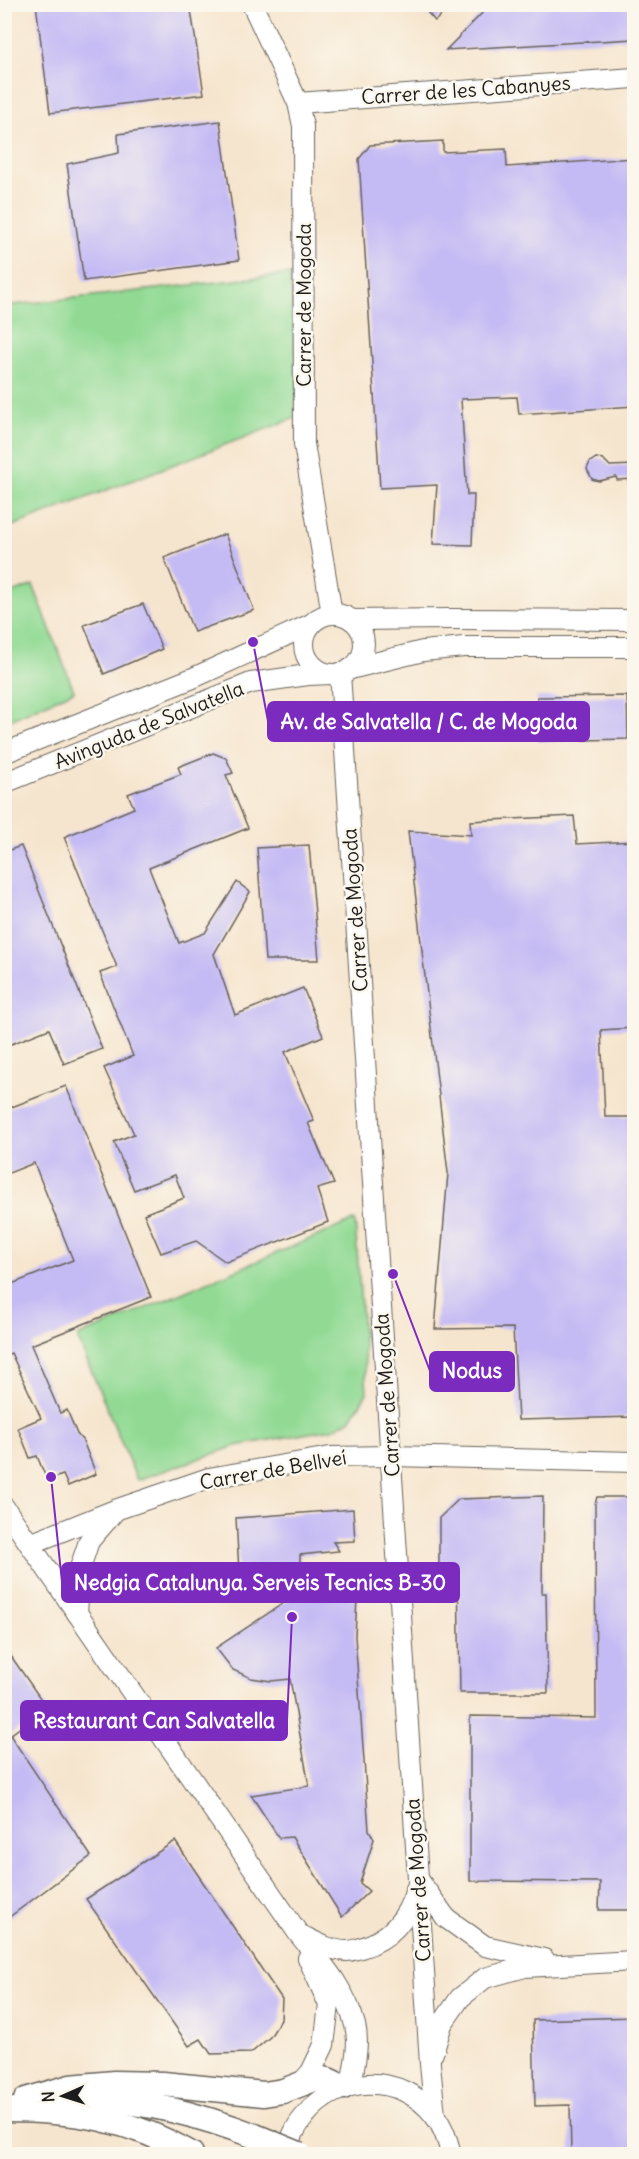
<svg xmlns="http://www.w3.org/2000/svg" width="639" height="2159" viewBox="0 0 639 2159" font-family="Delius,sans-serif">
<rect width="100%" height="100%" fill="#fbf7ec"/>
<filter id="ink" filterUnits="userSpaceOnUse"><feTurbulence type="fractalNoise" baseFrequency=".0167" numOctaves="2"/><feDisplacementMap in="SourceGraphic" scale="12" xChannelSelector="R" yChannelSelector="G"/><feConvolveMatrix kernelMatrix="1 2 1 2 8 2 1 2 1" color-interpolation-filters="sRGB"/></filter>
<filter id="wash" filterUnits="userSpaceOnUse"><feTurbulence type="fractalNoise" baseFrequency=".008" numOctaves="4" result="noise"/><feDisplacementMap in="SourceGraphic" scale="24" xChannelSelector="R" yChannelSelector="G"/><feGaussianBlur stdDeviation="1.35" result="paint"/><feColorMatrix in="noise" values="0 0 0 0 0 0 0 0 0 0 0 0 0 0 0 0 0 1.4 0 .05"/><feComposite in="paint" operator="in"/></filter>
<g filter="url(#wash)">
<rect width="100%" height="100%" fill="#f6e5ce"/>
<g fill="#92da94" stroke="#577b58" stroke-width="1.5">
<path d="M289,274L303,415L5,529V306Z"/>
<path d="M33,585L74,691L5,722V596Z"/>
<path d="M355,1220L367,1393L350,1420L332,1429L236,1446L137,1480L77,1337Z"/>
</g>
<g id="blocks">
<g fill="#c5bbf4">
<path d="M36,4H190L204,94L50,113Z"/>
<path d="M420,4H453L435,21Z"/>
<path d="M491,4H634V39L446,50Z"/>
<path d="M220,121L239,260L84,281L67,164L119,153L118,134Z"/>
<path d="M443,141V152L506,149L507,167L634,158V406L519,414L517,397L461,399L467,495H474L472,545L433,544L437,485L380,488L359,159L370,145Z"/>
<path d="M596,458L603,459L610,466L634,465V479L617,480L616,477L599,481L592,479L587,469L590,462Z"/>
<path d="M225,534L254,610L194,632L164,558Z"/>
<path d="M143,604L162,649L104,674L84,625Z"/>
<path d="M627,696L628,739L538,741L537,697Z"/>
<path d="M213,753L226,758L233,773L226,775L248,828L149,868L179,943L205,933L237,882L250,892L214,954L235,1015L303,988L323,1036L285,1052L314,1121L308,1123L334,1184L317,1189L328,1222L226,1262L196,1241L161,1253L144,1214L184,1198L175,1175L134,1190L114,1142L134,1134L104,1068L133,1056L100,973L117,967L64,837L134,808L128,794L181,774L178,767Z"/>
<path d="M574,816L577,844L634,841V1028L601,1030L605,1117H634V1417L518,1420L513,1328L435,1329L448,1173L408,831L471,835L470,821Z"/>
<path d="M309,845L319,960H265L257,848Z"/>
<path d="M21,846L102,1049L64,1064L49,1029L4,1047V852Z"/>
<path d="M66,1086L151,1297L31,1345L60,1413L67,1410L77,1434L83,1441L96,1474L68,1486L63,1475L47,1480L37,1456L30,1458L18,1428L41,1418L11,1353L4,1356V1287L73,1260L34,1163L4,1175V1110Z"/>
<path d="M543,1496L542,1593H546L548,1693H460L458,1572H439V1518L459,1499Z"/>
<path d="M597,1497H634V1910H599L600,1882L470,1881V1716L596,1718L595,1504Z"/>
<path d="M353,1509L355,1541L333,1542L339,1551L300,1555V1570L239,1572L236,1518Z"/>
<path d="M341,1565H347L355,1578L357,1599L355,1636L369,1830L374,1839L360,1883L369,1891L342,1917L292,1837L279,1838L251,1795L309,1786L290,1679L271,1681L251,1678L233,1670L216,1648Z"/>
<path d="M4,1646L47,1708L10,1735L91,1856L4,1921Z"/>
<path d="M175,1841L282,1999L281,2020L270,2037L251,2053L211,2054L201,2039L189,2046L86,1899Z"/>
<path d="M634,2017V2154H571L570,2105L535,2106L533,2020Z"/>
</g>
</g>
</g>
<g filter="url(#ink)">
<use href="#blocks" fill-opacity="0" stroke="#68625a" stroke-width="1.5"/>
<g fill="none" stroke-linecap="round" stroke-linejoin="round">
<defs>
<g id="minor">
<path d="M252,4L298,103L303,126L304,444L332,614"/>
<path d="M298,103L634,78"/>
<circle cx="334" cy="644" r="30"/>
<path d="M352,620L449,619L634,620"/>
<path d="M350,669L423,651L464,647H634"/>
<path d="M340,673L430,2064L435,2116"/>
<path d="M4,753L193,678L311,624"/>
<path d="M4,783L251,683L308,675L332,674"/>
<path d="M4,1507L298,1933C320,1961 346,1989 355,2025C360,2044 354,2066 351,2085"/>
<path d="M30,1544L115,1510L209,1478L330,1457L391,1456L634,1462"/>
<path d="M77,1613L80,1568L89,1541L114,1512"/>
<path d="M418,1879L446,1918L485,1946L544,1959"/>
<path d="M303,1936C317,1943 331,1951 347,1951C352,1951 357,1949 361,1948C391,1939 408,1918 416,1889"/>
<path d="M433,2053L442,2024L460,1998L485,1978L525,1967L634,1961"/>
<path d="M302,2082L311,2072L324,2045L329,2005L308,1958"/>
<path d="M288,2154C288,2142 296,2126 304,2117C337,2074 401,2072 435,2116C444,2128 448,2141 451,2154"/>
</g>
<g id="major">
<path d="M87,2098C150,2102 197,2114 255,2136"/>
<path d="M26,2100L70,2087L114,2083L163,2084L264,2094L283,2091L317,2078L328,2080L343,2087"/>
<path d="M4,2110C74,2110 130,2119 191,2154"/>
</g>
</defs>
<use href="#minor" stroke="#68625a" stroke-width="22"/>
<use href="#major" stroke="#68625a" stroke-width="27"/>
<use href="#minor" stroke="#fff" stroke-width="20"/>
<use href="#major" stroke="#fff" stroke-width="24"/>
<defs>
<path id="major-bridge" d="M255,2136L299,2154"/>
</defs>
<use href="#major-bridge" stroke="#68625a" stroke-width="27" stroke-linecap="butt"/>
<use href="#major-bridge" stroke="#fff" stroke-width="24"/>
</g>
</g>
<g text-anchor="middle" stroke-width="5" stroke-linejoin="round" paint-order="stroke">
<g font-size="20" fill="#1c1c1c" stroke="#fbf7ec">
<text transform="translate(466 90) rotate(-4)" y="7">Carrer de les Cabanyes</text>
<text transform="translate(304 305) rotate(-90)" y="7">Carrer de Mogoda</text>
<text transform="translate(149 725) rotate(-22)" y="7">Avinguda de Salvatella</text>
<text transform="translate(355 910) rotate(-94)" y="7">Carrer de Mogoda</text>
<text transform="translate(387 1395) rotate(-94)" y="7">Carrer de Mogoda</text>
<text transform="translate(273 1470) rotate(-10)" y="7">Carrer de Bellveí</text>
<text transform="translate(418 1880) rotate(-94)" y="7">Carrer de Mogoda</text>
</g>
</g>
<path fill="none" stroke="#7b2cbf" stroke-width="2" d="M253 642L268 721M393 1274L430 1371M51 1477L62 1582M292 1617L287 1720"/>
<g fill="#7b2cbf" stroke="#fbf7ec" stroke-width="2">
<circle cx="253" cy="642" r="6"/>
<circle cx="393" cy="1274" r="6"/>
<circle cx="51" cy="1477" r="6"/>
<circle cx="292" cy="1617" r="6"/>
</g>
<g fill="#7b2cbf" stroke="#7b2cbf" stroke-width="2">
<rect x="268" y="702" width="321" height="39" rx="6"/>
<rect x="430" y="1352" width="84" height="39" rx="6"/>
<rect x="62" y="1563" width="397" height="39" rx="6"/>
<rect x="21" y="1701" width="266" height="39" rx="6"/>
</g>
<g font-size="21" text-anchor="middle" font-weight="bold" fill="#fff">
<text x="429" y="729">Av. de Salvatella / C. de Mogoda</text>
<text x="472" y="1378">Nodus</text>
<text x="260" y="1590">Nedgia Catalunya. Serveis Tecnics B-30</text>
<text x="154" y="1728">Restaurant Can Salvatella</text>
</g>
<rect width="639" height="2159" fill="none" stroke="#fbf7ec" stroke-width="24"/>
<g transform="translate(63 2096) rotate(267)" stroke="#fbf7ec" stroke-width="4.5" paint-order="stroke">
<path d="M0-4.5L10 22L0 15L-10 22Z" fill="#1c1c1c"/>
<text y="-9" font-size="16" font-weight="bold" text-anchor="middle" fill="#1c1c1c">N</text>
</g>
</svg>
